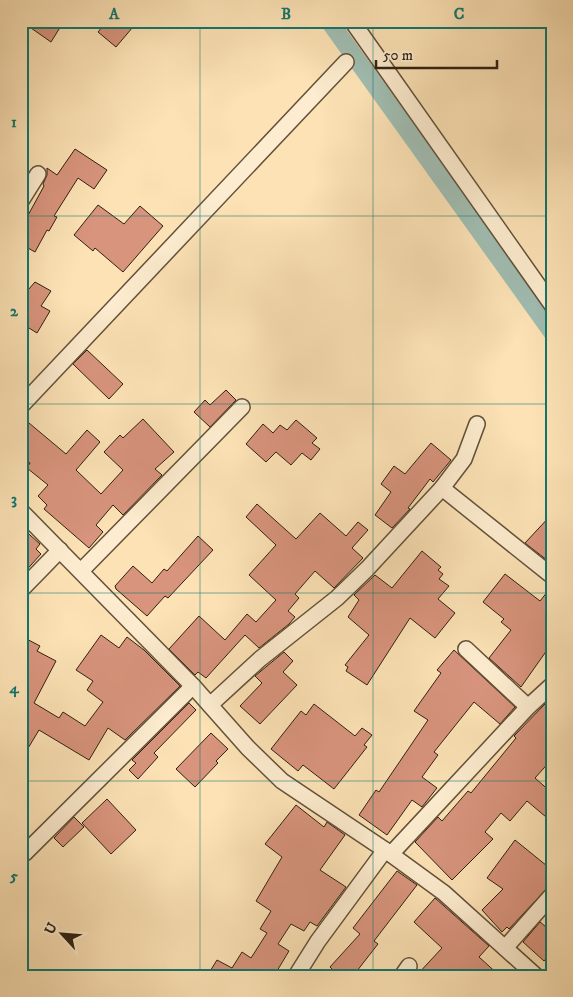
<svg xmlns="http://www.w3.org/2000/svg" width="573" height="997" viewBox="0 0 573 997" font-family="'IM FELL DW Pica',serif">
<rect width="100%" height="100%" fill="#fce2b5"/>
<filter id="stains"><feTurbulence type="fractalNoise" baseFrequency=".004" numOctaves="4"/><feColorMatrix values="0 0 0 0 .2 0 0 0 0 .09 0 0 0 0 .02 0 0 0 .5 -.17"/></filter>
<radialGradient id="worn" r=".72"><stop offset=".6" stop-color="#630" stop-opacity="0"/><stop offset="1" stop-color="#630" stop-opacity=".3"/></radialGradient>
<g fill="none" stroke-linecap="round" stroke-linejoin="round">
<path stroke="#a0bdb2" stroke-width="18" d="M329,21L552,332"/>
</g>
<g fill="#d8947d" stroke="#302110">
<path d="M21,21H64L51,42Z"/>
<path d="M107,21H138L116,47L98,32Z"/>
<path d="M75,149L107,170L94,189L78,178L54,216L57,217L49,231L47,230L35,252L21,244V216L26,219L44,186L43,184L47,175V168L57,175Z"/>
<path d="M98,205L124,224L140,206L163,226L123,272L95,248L93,251L74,235Z"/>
<path d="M35,282L51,291L41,306L50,311L37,333L21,323V298Z"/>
<path d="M87,350L123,384L109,399L73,364Z"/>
<path d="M226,390L236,400L210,427L194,412L205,400L210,405Z"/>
<path d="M143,419L174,452L155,469L162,475L123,515L113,505L96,525L103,532L89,548L44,509L47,505L38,496L48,485L27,468L30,463L21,456V432L29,423L66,454L87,430L100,442L76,470L101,494L123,470L104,452L120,435L123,438Z"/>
<path d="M296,420L317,438L312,443L320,449L311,460L302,453L291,465L276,452L266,462L246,444L263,424L273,433L280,425L287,430Z"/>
<path d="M431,443L451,460L433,482L430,479L408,508L410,509L392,528L375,515L391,492L381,484L394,466L405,474Z"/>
<path d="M257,504L296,539L320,513L346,536L358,522L368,530L352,548L363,558L334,588L315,571L295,594L299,598L288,611L295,617L289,624L259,648L245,635L206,678L198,672L195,675L169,649L199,616L225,640L247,614L256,622L276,600L249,575L276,545L246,517Z"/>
<path d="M552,514V564L525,543Z"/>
<path d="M21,527L40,544L36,549L41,554L21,576Z"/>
<path d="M198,536L213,550L168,598L165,596L147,616L116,589L115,586L133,566L152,583L164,569L167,571Z"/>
<path d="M422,551L441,567L438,570L443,574L439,579L449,586L438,599L455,613L435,638L410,618L367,685L346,671L348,667L345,665L369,635L348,617L359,600L354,595L375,575L392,588Z"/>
<path d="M505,574L540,601L552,586V643L521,687L489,658L511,630L501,622L504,619L483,602Z"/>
<path d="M101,635L119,648L127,637L144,650L180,686L125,740L108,728L89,760L39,730L21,760V636L40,646L37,651L56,661L34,703L59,718L63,712L85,726L103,702L87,690L93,681L76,670Z"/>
<path d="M454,650L515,707L500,724L474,702L434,752L438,755L422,777L437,788L422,807L412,800L387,835L359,815L376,790L379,792L428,720L414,711L441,673L437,670Z"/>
<path d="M284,652L293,661L283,672L297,685L260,724L240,706L262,683L255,676Z"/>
<path d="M189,703L196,710L154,753L158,757L138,779L129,770L136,763L132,760Z"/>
<path d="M314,704L355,736L362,728L372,735L364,745L367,747L334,789L303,765L298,771L271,749L301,711L306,715Z"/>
<path d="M545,704L552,710V759L535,778L552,793V822L527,801L510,821L501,813L485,832L493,839L452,880L415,842L438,817L442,821L468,791L471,793L516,738L514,736Z"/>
<path d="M211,733L228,749L216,761L218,763L195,787L176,769Z"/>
<path d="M107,799L136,830L111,854L82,823Z"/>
<path d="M296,805L324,827L327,822L345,835L320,870L346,887L317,926L310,922L304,931L291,924L278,944L289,951L274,976H207L217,960L232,968L242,952L251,958L267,933L260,929L271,911L256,901L282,857L265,844Z"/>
<path d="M74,817L84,827L63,847L54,838Z"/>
<path d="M515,840L552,870V883L509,929L507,927L502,932L482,910L503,889L487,878Z"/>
<path d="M397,871L417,885L374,941L378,944L353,976H339L330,967L360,934L353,928Z"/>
<path d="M435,898L489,946L479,957L500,976H416L442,948L414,922Z"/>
<path d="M540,922L552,932V952L544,961L523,942Z"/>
</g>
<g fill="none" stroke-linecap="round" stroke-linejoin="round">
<defs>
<g id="minor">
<path d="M352,21L552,305"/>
<path d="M21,201L38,174"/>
<path d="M21,406L346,62"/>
<path d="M442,488L552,576"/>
<path d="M21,511L193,686L248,748L282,781L385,850L444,893L536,976"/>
<path d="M81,571L242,407"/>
<path d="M21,590L60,550"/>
<path d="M466,649L528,707"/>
<path d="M210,705L260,659L337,598L367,569L442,488L464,459L477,424"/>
<path d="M25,853L193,686"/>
<path d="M391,854L528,707L552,685"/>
<path d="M505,948L552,895"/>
<path d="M296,976L318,941L385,850"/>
<path d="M402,976L409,966"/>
</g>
</defs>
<use href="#minor" stroke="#635139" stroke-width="18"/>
<use href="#minor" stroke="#fdeccf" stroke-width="15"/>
</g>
<path fill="none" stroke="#0f766e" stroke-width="1" stroke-opacity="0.55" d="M200,21V976M373,21V976M21,216H552M21,404H552M21,593H552M21,781H552"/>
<rect width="573" height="997" fill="none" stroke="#fce2b5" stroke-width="55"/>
<g transform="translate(62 934) rotate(296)" stroke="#fdeccf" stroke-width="4" paint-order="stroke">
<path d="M0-4L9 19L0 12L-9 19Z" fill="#302110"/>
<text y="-8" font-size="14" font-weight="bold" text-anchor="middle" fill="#302110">U</text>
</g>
<path d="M376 60v8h121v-8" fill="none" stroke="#302110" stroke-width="2.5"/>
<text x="383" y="60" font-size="15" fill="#302110" stroke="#fdeccf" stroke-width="4" paint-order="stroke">50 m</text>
<rect x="28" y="28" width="518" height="942" fill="none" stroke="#0f766e" stroke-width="2"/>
<g font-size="16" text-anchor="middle" font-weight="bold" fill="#0f766e">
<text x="114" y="19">A</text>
<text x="286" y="19">B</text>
<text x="459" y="19">C</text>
<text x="14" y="127">1</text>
<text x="14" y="316">2</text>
<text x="14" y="504">3</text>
<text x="14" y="693">4</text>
<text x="14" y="881">5</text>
</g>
<rect width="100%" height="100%" filter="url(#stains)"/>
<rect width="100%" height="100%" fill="url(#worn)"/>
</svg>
